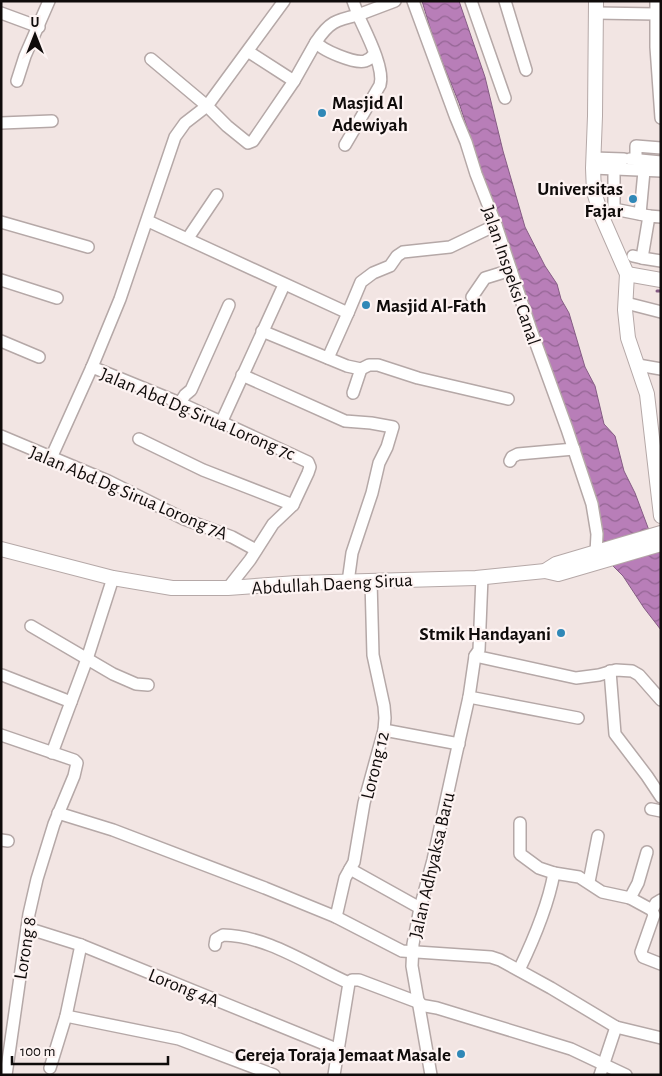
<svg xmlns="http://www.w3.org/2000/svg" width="662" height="1076" viewBox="0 0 662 1076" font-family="'Alegreya Sans',sans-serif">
<defs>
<pattern id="water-waves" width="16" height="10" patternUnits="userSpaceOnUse" patternTransform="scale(1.25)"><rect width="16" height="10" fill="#b87eb8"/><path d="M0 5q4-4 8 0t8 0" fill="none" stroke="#946594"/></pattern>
</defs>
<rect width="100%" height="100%" fill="#f2e5e3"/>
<g fill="url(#water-waves)" stroke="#855c84">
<path d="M422,1H459L485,77L503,151L525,227L545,266L557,284L561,299L569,313L585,367L595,386L604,424L615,436L624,471L635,493L650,533L604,547L601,526L562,398L511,260L459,103L435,44Z"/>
<path d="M656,549L661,554V630L644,608L623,576L610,563Z"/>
</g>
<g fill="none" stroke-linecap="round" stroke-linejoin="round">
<path stroke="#855c84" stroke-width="3" d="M657,291H661"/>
<defs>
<g id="minor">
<path d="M353,1L358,15L395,1"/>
<path d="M413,1L456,118L466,142L476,174L496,225L531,330L567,429L592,504L597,534L596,553"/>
<path d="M471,1L505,98"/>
<path d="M505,1L526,70"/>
<path d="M656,1V47L661,118"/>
<path d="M1,13L39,27"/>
<path d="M596,13L656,14"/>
<path d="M249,52L294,81L316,42"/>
<path d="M151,59L207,106L227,126L248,143L253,141L294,81"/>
<path d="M17,81L25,56L49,1"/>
<path d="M1,123L52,121"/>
<path d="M345,145L380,85C385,68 365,31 358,15C336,20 329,22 316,42C321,50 355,64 365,61C368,60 372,57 374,54"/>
<path d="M593,158L624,159"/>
<path d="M630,159L661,162"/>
<path d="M636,159V146L661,148"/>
<path d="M593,168L661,171"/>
<path d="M614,169V209L649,216"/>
<path d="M640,214L644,171"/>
<path d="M148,221L348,313L328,358"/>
<path d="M1,222L88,247"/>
<path d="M188,238L217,195"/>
<path d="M633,256L642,258L649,216L661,217"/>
<path d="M642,258L661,261"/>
<path d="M1,280L57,298"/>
<path d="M472,297L485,278L511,270"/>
<path d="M626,303L661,312"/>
<path d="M348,313L361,282L373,273L390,266L397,256L403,252L450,247L496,225"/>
<path d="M262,331L347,366L361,369L369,365H378L418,378L508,399"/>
<path d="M1,341L39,357"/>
<path d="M638,365L661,369"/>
<path d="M92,367L180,403L308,462L310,467L308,473L293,505L273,524L250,560L228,588"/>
<path d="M242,375L345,421L371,423L393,427L387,447L379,463L372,493L352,553L348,582"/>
<path d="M353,393L361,369"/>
<path d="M180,403L185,395L191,390L229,305"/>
<path d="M221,423L284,285"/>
<path d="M1,436L108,481L184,519L232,537L256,550"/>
<path d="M139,439L203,470L293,505"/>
<path d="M51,458L92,367L120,299L175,137L185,123L207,106L284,1"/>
<path d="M510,461L512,457L518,454L574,449"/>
<path d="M371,581L373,655L384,706L385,718L384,730L364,803L354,862L350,869L420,908"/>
<path d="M31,626L113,674L136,684L148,685"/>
<path d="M475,656L576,678L599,675L616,670L632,671L639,675L661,700"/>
<path d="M610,671L615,734L647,776L661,797"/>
<path d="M2,675L71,702"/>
<path d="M469,697L578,718"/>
<path d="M384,730L459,744"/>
<path d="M1,735L74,760L77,763L74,776L54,824L37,879L29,914L6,1075"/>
<path d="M52,753L87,659L113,578"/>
<path d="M651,809L661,811"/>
<path d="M58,813L113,830L265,888L336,917L402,951L491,957L500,960L551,988L616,1027L661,1038"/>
<path d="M520,823V854L539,868L554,873"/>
<path d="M1,840L8,841"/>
<path d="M589,882L598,836"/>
<path d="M630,898L638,883L647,852"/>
<path d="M652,910L656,903L661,900"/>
<path d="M336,917L345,878L350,869"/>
<path d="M27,928L81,945L339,1050"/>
<path d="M215,945L216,939L223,935C268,936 308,965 349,983"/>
<path d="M519,970C534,939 548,906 554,873L579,877L602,892L630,898L652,910L654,915L641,952L643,957L661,964"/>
<path d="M420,1005L437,1008L571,1049L626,1075"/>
<path d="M66,1016L179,1039L274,1075"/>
<path d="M50,1068L66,1016L81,945"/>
<path d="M334,1075L349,983L352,980H359L420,1003"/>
<path d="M431,1075L412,966L413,944L420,908L433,860L456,755L469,697L475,656L479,650L482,577"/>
<path d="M600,1075L616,1027"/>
</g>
<g id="major">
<path d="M596,1L595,116L593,168L594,192L602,217L627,274L625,310L628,338L647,394L661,516"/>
<path d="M627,274L661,280"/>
<path d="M1,549L113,578L172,588H228L297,583L476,578L545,571L556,564L661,533"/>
<path d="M545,571L558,574L661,544"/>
</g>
</defs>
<use href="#minor" stroke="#b5a8a7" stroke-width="14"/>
<use href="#major" stroke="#b5a8a7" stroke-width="16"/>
<use href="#minor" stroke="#fff" stroke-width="11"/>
<use href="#major" stroke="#fff" stroke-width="14"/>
</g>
<g fill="#3088b7" stroke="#fdf3f2" stroke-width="2">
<circle cx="322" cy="113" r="5"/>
<circle cx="633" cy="199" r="5"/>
<circle cx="366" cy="305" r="5"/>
<circle cx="561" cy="633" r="5"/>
<circle cx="461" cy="1054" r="5"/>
</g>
<g text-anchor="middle" stroke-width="4.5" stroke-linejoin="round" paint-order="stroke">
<g font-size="19" font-weight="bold" fill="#0f0b0a" stroke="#fdf3f2" text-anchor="end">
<text x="332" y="109" text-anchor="start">Masjid Al<tspan x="332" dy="22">Adewiyah</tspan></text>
<text x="623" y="195">Universitas<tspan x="623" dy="22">Fajar</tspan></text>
<text x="376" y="312" text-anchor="start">Masjid Al-Fath</text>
<text x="551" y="640">Stmik Handayani</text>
<text x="451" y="1061">Gereja Toraja Jemaat Masale</text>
</g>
<g font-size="19" fill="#0f0b0a" stroke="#fdf3f2">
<text transform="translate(512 275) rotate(71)" y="7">Jalan Inspeksi Canal</text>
<text transform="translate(198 413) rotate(23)" y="7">Jalan Abd Dg Sirua Lorong 7c</text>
<text transform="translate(129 492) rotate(23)" y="7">Jalan Abd Dg Sirua Lorong 7A</text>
<text transform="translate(332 583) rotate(-3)" y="7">Abdullah Daeng Sirua</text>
<text transform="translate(374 765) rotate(-76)" y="7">Lorong 12</text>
<text transform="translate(431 865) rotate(-77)" y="7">Jalan Adhyaksa Baru</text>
<text transform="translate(24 948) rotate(-81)" y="7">Lorong 8</text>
<text transform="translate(184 987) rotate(22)" y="7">Lorong 4A</text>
</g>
</g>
<rect width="662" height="1076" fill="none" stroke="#0f0b0a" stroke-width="5"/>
<g transform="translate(35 35)" stroke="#fdf3f2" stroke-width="4" paint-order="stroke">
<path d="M0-4L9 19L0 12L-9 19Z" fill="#0f0b0a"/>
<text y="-8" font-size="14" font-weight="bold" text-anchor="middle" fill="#0f0b0a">U</text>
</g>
<path d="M12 1056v8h156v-8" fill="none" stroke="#0f0b0a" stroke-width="2.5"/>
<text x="20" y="1056" font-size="15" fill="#0f0b0a" stroke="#fdf3f2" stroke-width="4" paint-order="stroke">100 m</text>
</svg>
